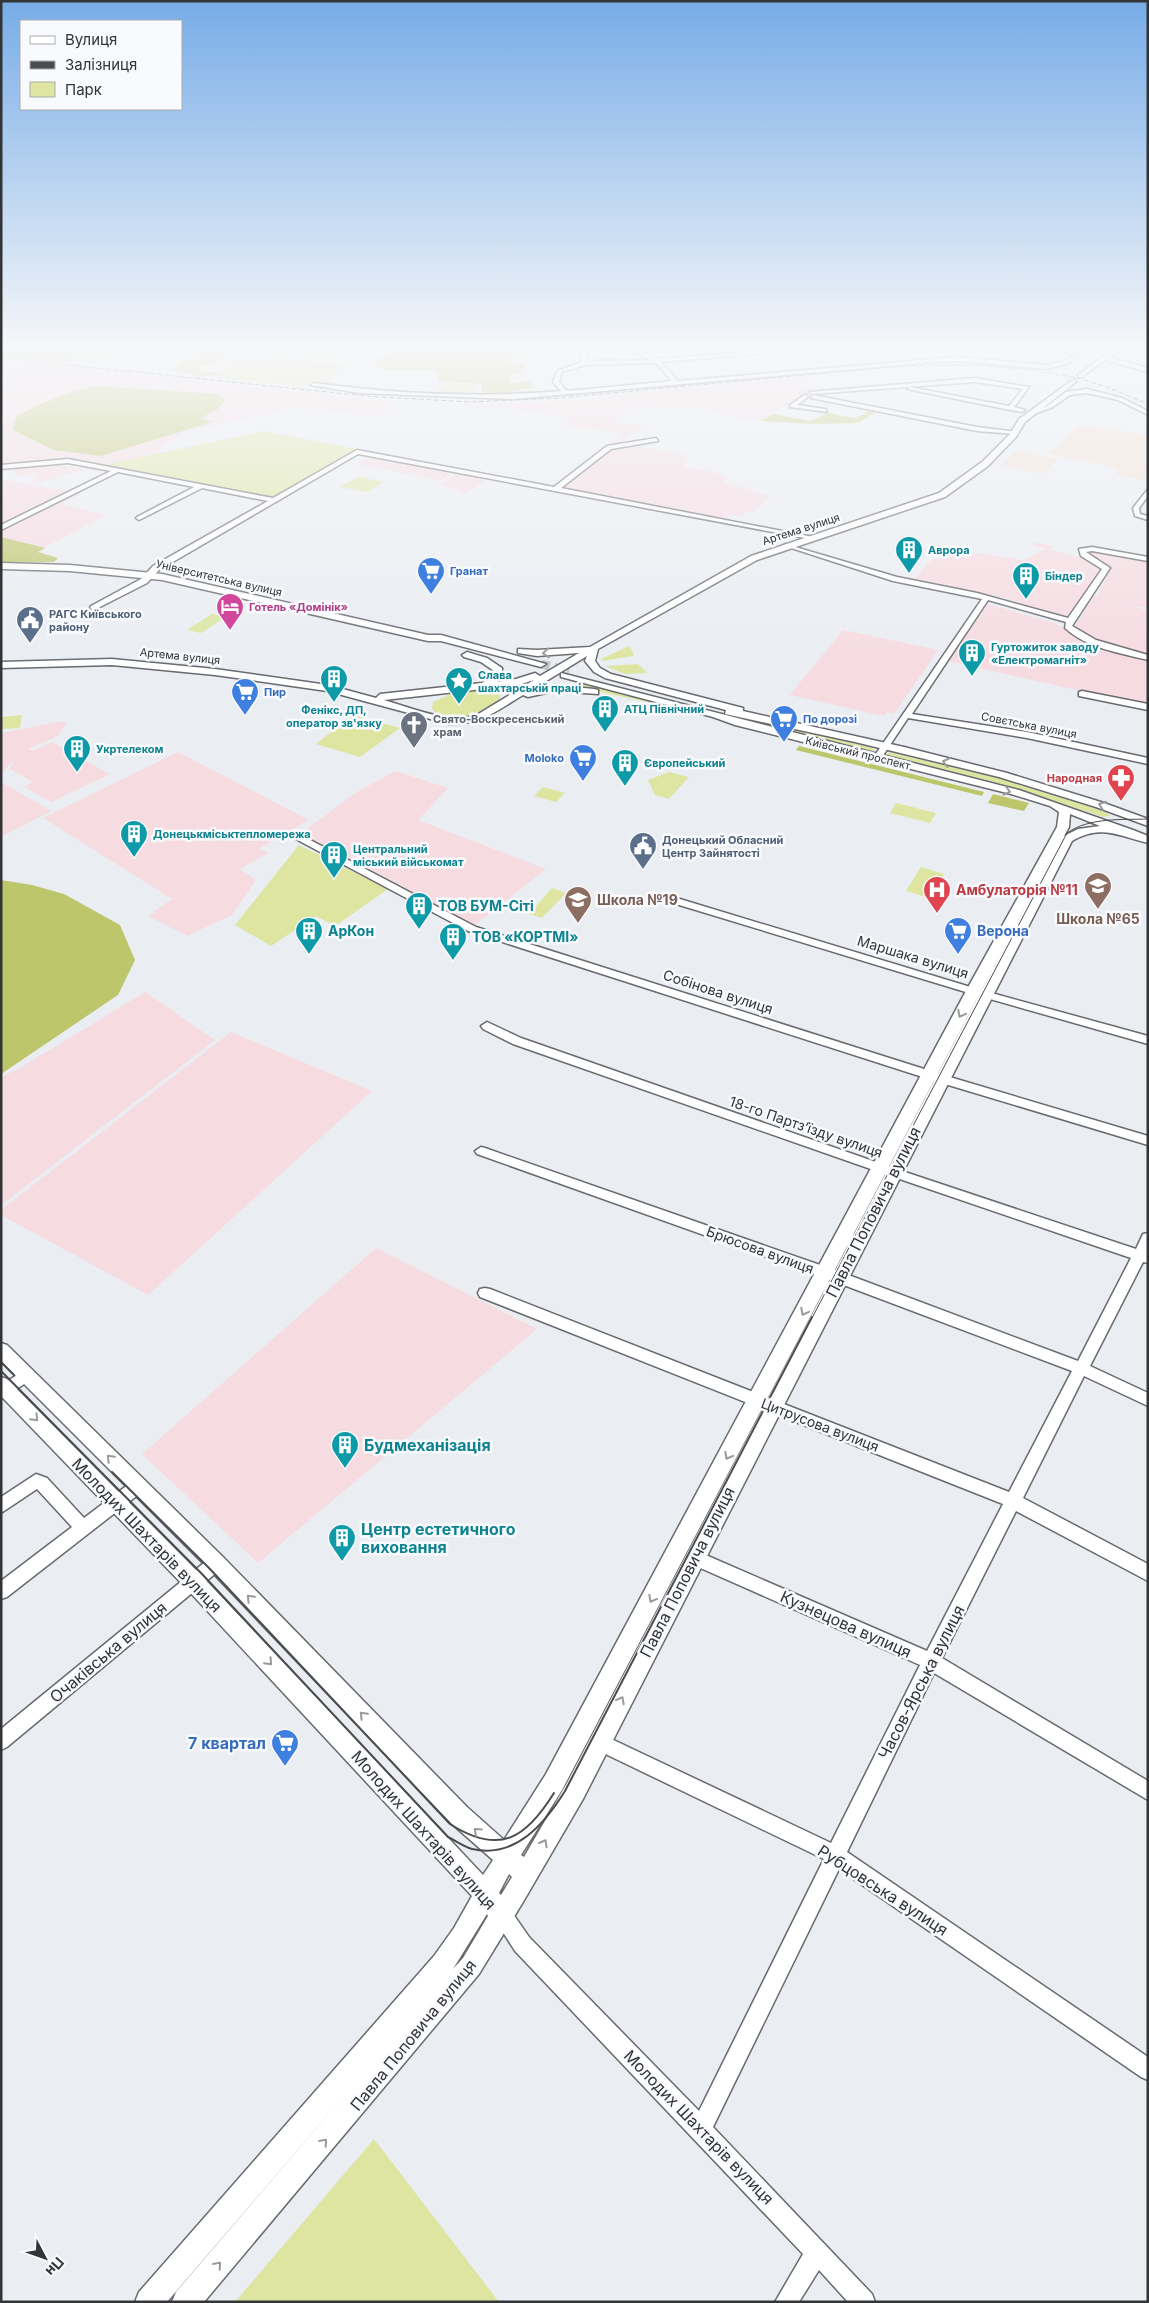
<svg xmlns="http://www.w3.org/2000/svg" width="1149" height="2303" viewBox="0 0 1149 2303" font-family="Inter,sans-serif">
<rect width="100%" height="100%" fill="#eaedf2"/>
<g fill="#f6dbe1" fill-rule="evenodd">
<path d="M1,360L88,368L392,403L380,417L296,407L220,424L215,423L217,425L185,432L163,446L157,453L105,465L60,458L1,465ZM97,386L217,394L225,399L217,410L201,418L211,422L101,456L53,450L13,430L38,405Z"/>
<path d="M806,377L811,381L798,385L808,391L760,421L741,420L708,409L650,407H628L631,408L614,422L644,426L620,444L690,455L683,462L687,463L684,467L714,472L728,477L723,482L771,496L753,512L747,511L741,516L730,514L724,518L561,488L607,450L603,449L624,434L561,425L570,417L506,408H476V404L602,400L607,408L604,397Z"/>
<path d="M370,456L453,472L440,481L358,464Z"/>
<path d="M58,465L84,469L37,484L32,483L36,474L16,477L13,470Z"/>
<path d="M459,473L488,478L465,494L456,492L459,490L438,486Z"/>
<path d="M6,480L81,494L60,504L107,515L43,548L1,537V481Z"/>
<path d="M1036,542L1052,546L1050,549L1091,560L1100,567L1096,579L1068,617L1017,604L1019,601L915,579L931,560L978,553L1023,560L1047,548L1033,546Z"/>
<path d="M1093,550L1148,561V607H1139L1107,599L1146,610L1148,656L1094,639L1075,627L1093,596L1097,597L1110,569L1089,556Z"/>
<path d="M987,604L1055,623L1081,640L1148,661V706L948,661Z"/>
<path d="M843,630L938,650L894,714L887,712L884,716L790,695Z"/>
<path d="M58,722H67L58,736L28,749L33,751L52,742L110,774L51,802L25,787L33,782L10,769L13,760L1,774V733Z"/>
<path d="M178,752L309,820L260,848L268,853L240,869L256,880L232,915L187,936L148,916L172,899L43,818Z"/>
<path d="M395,771L448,788L418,820L546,869L475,925L300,834L357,792Z"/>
<path d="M1,782L51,811L1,837Z"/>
<path d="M145,992L215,1040L1,1205V1077L20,1068Z"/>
<path d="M231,1032L372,1091L148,1295L1,1215V1210Z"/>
<path d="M376,1248L537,1329L258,1563L142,1454Z"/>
</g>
<g fill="#f4dfd1">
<path d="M1080,425L1137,433L1148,437V476L1144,480L1114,474L1119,468L1047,454Z"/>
<path d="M1017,451L1058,459L1043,474L1001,465Z"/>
</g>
<g fill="#dde5a1">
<path d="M230,360L310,361L345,365L326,385L309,383L299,386L215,378L229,374L224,370L236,367L234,363L227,362Z"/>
<path d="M446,383L480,385L473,394L438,392Z"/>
<path d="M264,431L357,449L273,498L103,465Z"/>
<path d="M359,477L384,482L367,492L340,487Z"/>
<path d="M212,614L226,617L201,633L187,630Z"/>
<path d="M629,646L634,654L633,656L602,661L601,659Z"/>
<path d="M638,664L647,673L625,674L605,666Z"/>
<path d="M582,683L699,713L577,687Z"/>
<path d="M490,689L500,693V700C484,709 446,733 432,708L433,702L451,694Z"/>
<path d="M22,715L20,728L1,729V717Z"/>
<path d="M353,715L400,728L360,757L316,744Z"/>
<path d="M772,723L870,747L875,750L868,752L768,727Z"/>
<path d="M889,752L1011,781L1106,812L1110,816L1103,817L1018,789L890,758L886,755Z"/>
<path d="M669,772L689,777L669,799L655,795L648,780Z"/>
<path d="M543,787L565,793L556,802L534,796Z"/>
<path d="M896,803L936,813L930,823L890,813Z"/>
<path d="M299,845L388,889L335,926L316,916L271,946L235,925Z"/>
<path d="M921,867L944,874L929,898L906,891Z"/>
<path d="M552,888L566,893L542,918L529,914Z"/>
<path d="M374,2139L499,2302H235Z"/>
</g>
<g fill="#bec66b">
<path d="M33,345L91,350L114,355L78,357L61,362L1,357V349L17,350Z"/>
<path d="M201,345H224L231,349L220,357L225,358L218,362L224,363H215L200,367L199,370L226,374L201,377L170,370L178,366L180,361L195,358L198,354L191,348H201Z"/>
<path d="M272,345L280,347L281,350L350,351L347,354L306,357L297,353L270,356L271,352H265Z"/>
<path d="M438,345L516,347L522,351L507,364H525L523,374L508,375L511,383L529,381L533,388C515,389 499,397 482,394V384L438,381V374L433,370H386L373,365L380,356L398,352L409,353Z"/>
<path d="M97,386L218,394L225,399L217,410L201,418L212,422L101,456L53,450L13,430L17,416C41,403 70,390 97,386Z"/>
<path d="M875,409L879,410L858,423L812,424L761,421L773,414L810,421L828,413L855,418Z"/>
<path d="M1,537L45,548L38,552L58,558L54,562H1Z"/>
<path d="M799,746L984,792L982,796L796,750Z"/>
<path d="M993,794L1029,803L1024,811L988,803Z"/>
<path d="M1,880L32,885L64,894L120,925L135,960L118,995L1,1074Z"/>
</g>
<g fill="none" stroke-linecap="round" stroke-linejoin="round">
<path stroke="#c5c8cc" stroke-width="7" stroke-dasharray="7 4" stroke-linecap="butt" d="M1065,379L1071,374"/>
<path stroke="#c5c8cc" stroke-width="9" stroke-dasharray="9 4.5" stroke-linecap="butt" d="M541,664L569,671"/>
<defs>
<g id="minor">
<path d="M589,345H595L586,353L587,361L650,360L624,345H631L658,359L834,345H862L661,362L678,381L958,357L1047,365L1061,362L1080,353L1002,345L1085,350L1096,345H1103L1065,364L1047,369L958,361L935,362L513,399L359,393L311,385L314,383C396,394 479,398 561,391L553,382L557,371L582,362L580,353ZM656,363L672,381L567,391L559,382L562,372L585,365Z"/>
<path d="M1104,356L1148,368V372L1102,359Z"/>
<path d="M975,378L1029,387L1014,407L1025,410L1022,412L1010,410L907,389L910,387L1009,406L1023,389L975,382L812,394L809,392Z"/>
<path d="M1087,389L1122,398L1148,411V415L1118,400L1087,393L1070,395L1051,408L1033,414L1030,412L1047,406L1066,392Z"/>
<path d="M806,394L808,397L797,405L825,409L827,412L790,407V405Z"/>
<path d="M813,395L977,427L1018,432L1015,434L977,431L811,398Z"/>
<path d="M656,438L658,441L611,449L561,488L813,537L810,539L358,454L159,570L147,583L94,610L90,608L91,606L141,579L153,566L268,501L202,488L139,520L136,518L137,517L194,487L118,472L1,530V525L111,471L68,463L1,469V465L68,459L273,498L357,450L554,487L607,446Z"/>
<path d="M1148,489V496L1139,508L1140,514L1148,516V520L1135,516L1133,508Z"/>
<path d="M785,544L897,577L977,593L1068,618L1102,569L1081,556L1079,549L1092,547L1148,557V561L1092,551L1086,552L1110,568L1072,626L1096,640L1148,655V660C1120,653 1086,648 1065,628L1066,622L988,600L912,714L1027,732L1148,758V764L1027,738L908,718L880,760H874L873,758L982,599L893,581L785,546Z"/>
<path d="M1082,691L1148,704V710L1079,696V692Z"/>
<path d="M295,832L476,927L943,1075L1148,1136V1145L935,1081L468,931L292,837V833Z"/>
<path d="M670,896L977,989L1148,1036V1044L969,993L666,901V897Z"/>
<path d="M487,1022L521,1038L893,1168L1136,1249L1143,1234L1148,1233V1263L1143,1262L1090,1366L1148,1393V1406L1084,1376L1023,1498L1148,1564V1581L1016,1511L942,1658L1148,1781V1800L934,1673L847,1852L1148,2057V2080L1141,2077L839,1869L713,2127L872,2294L875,2302H848L819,2270L799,2302H775L803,2254L515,1951L492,1915L495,1908L502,1905L509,1908L529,1937L699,2111L824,1859L593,1748L590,1742L593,1736L599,1733L605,1736L831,1843L920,1665L689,1563L687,1558L689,1553L695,1550L701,1553L927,1651L1003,1504L480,1297L478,1293L480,1289L485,1288L490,1289L1009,1492L1072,1371L833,1281L477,1154L475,1151L481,1147L485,1148L843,1273L1078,1361L1131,1258L885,1174L513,1044L483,1029L481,1026Z"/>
<path d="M27,1369L32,1371L34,1375L32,1379L1,1399V1385Z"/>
<path d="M36,1474L47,1478L84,1518L133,1481L138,1479L143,1481L146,1486L143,1491L7,1597L1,1599V1581L72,1527L37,1489L1,1513V1497Z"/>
<path d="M216,1555L222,1558L224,1563L222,1568L7,1747L1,1750V1729L210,1558Z"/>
</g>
<g id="major">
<path d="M1121,345H1130L1110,356L1082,377H1078V375L1106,354Z"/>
<path d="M1074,379L1076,382L1025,422L1016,437L988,466L945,497L757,560L598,649L595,661L600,668L611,674L743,708V711L904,747L1007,773L1104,803L1148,819V826L1096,807L999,777L855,742L725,714L726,710L605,678L594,672L585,661L587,656L530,691L555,685L594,689L598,690V694L555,691L528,697L523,695C496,711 482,724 449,724L327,691L215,675L112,665L1,668V662L112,659L215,669L328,685L376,698L380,694L482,683L492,676L494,671L481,662L464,657L462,655L467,652L487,658L502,668V677L497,682L516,679L535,673L540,676L579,653L537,656L518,653V649L537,650L590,647L751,556L939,493L982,462L1010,434L1019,419ZM534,680L475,716C445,723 412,708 384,700L518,685Z"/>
<path d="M1,563L70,565L162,574L428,635H441L546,664L541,667L441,641H428L162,580L70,571L1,569Z"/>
<path d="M561,673L1019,790L1133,830L1148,836V843C1119,836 1101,824 1072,841L583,1799L523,1902L479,1974L204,2302H172L176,2292L355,2083L167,2302H135L139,2292L434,1956L454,1928L472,1896L186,1588L1,1396V1377L7,1379L200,1574L483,1875L493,1860L451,1823L209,1569L1,1361V1343L7,1345L223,1557L467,1807L504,1840L546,1774L966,991L1057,827L1059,812L1050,806L1011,794L735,725L713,717L561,677ZM1070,814L1100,826L1078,829L1064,836L1069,827ZM1034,890L567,1783L524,1857L521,1855L562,1790ZM509,1874L512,1877L501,1895L499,1893ZM487,1914L488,1916L463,1958L453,1969Z"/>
</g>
</defs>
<use href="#minor" stroke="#676a6e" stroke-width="3"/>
<use href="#major" stroke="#676a6e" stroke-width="3"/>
<use href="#minor" fill="#fff" fill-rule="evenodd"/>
<use href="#major" fill="#fff" fill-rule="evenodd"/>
<path stroke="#4b4c4e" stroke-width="1" d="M812,1318L1067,833C1090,817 1122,820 1148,819"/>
<g stroke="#4b4c4e" stroke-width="2">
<path d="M1,1362L14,1375"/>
<path d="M1,1371L202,1574L448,1837C456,1841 464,1847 472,1849C516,1859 545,1823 565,1791L812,1317"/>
<path d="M112,1472L209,1568L450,1824C500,1856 526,1838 554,1793"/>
</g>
<path stroke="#4b4c4e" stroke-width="1" stroke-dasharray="5 2.5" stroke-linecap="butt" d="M1,358L366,396L468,402L558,398L903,366L975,365L1023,369L1074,377L1107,387L1148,404"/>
</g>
<defs><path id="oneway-chevron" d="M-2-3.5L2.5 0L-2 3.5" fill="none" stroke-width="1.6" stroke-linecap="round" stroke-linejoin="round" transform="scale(1.25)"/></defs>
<g stroke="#999a9a">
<use href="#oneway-chevron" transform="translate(546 653) rotate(177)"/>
<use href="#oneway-chevron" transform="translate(946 762) rotate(-166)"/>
<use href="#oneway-chevron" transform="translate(1007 791) rotate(14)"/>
<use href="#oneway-chevron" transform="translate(1102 805) rotate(-160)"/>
<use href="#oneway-chevron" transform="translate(961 1014) rotate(118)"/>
<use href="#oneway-chevron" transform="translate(804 1312) rotate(118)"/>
<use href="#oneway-chevron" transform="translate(35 1418) rotate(46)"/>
<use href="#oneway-chevron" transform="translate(728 1456) rotate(118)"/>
<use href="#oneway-chevron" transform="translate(110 1458) rotate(-135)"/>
<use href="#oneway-chevron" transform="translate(250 1598) rotate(-134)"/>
<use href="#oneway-chevron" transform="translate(652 1599) rotate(118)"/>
<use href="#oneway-chevron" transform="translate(269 1662) rotate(47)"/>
<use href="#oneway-chevron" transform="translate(621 1700) rotate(-62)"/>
<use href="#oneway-chevron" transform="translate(363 1715) rotate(-134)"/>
<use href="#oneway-chevron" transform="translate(477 1831) rotate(-138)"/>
<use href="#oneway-chevron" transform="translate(544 1843) rotate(-60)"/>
<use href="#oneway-chevron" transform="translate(324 2142) rotate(-49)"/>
<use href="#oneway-chevron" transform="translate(218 2265) rotate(-49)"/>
</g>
<linearGradient id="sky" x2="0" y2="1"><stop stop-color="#77ace7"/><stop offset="0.52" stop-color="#f6f7f9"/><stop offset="1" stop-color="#f6f7f9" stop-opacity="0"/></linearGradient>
<rect width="1149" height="668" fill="url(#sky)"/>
<defs>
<symbol id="building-pin" viewBox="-11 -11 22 30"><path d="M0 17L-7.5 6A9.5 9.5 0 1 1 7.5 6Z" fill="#0f9aa8" stroke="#f8fafe"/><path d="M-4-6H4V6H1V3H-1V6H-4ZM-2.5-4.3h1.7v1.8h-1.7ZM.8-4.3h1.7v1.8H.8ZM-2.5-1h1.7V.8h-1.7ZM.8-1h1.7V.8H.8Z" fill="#fff"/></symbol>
<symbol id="supermarket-pin" viewBox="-11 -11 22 30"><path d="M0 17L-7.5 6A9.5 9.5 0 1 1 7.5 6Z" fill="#3f7fe0" stroke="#f8fafe"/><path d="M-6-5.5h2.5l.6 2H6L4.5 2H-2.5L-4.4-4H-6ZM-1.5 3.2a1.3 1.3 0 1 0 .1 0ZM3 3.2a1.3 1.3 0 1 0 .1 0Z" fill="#fff"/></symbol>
<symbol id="hotel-pin" viewBox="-11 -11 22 30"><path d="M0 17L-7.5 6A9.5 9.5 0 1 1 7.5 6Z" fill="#d1479c" stroke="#f8fafe"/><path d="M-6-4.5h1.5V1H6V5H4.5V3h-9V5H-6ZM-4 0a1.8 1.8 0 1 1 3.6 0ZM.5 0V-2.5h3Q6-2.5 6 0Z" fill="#fff"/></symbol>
<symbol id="civic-pin" viewBox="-11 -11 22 30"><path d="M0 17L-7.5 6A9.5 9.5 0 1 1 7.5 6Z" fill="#5c6f8a" stroke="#f8fafe"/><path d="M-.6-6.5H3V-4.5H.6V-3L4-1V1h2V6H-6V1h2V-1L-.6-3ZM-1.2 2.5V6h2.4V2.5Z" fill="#fff"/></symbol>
<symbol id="sight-pin" viewBox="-11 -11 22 30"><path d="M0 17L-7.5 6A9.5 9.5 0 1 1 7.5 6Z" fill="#0f9aa8" stroke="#f8fafe"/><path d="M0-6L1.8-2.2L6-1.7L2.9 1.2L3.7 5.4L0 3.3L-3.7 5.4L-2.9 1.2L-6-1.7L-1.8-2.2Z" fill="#fff"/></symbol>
<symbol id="church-pin" viewBox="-11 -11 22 30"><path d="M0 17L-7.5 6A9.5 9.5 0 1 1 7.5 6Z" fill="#6b7280" stroke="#f8fafe"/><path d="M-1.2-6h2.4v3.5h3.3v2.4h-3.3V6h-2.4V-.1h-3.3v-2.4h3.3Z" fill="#fff"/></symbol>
<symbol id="pharmacy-pin" viewBox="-11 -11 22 30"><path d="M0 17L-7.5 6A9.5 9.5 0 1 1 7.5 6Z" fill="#e0444e" stroke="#f8fafe"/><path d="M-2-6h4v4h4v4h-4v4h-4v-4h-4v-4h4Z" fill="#fff"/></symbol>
<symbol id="school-pin" viewBox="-11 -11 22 30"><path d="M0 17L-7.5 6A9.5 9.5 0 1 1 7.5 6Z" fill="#8d6e63" stroke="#f8fafe"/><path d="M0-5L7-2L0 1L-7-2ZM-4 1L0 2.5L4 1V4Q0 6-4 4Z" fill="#fff"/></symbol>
<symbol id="hospital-pin" viewBox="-11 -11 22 30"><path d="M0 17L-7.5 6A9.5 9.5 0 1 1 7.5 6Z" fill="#e0444e" stroke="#f8fafe"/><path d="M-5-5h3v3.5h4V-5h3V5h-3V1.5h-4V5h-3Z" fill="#fff"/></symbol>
</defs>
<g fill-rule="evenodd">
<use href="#building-pin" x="893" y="534" width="32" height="43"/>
<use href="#supermarket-pin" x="415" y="555" width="32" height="43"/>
<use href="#building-pin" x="1010" y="560" width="32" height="43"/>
<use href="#hotel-pin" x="214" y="591" width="32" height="43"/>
<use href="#civic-pin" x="14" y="604" width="32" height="43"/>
<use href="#building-pin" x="956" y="637" width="32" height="43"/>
<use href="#building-pin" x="318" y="663" width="32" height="43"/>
<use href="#sight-pin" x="443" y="665" width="32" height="43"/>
<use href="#supermarket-pin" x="229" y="676" width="32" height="43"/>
<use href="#building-pin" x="589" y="693" width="32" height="43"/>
<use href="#supermarket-pin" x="768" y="703" width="32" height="43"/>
<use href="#church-pin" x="398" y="709" width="32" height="43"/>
<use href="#building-pin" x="61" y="733" width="32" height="43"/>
<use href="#supermarket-pin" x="567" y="742" width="32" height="43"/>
<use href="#building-pin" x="609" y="747" width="32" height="43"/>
<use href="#pharmacy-pin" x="1105" y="762" width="32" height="43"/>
<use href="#building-pin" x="118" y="818" width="32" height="43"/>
<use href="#civic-pin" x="627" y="830" width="32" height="43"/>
<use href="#building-pin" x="318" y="839" width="32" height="43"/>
<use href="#school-pin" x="1082" y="870" width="32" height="43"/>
<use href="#hospital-pin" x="921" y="874" width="32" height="43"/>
<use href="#school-pin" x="562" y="884" width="32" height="43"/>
<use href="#building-pin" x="403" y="890" width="32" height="43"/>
<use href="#building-pin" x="293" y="915" width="32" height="43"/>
<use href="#supermarket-pin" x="942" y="915" width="32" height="43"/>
<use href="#building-pin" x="437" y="921" width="32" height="43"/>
<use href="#building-pin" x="329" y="1429" width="32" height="43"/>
<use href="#building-pin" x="326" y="1522" width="32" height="43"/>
<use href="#supermarket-pin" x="269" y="1727" width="32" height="43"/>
</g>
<g text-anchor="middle" stroke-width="5" stroke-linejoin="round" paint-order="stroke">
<g font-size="11" fill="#333436" stroke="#f8fafe">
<text transform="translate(801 529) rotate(-18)" y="4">Артема вулиця</text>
<text transform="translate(219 578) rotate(13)" y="4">Університетська вулиця</text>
<text transform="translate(180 656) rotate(6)" y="4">Артема вулиця</text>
<text transform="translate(1029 725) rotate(11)" y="4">Совєтська вулиця</text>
<text transform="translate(858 753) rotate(14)" y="4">Київський проспект</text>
</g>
<g font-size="11" font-weight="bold" fill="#0d838f" stroke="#f8fafe" text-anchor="start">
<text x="928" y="554">Аврора</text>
<text x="1045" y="580">Біндер</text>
<text x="991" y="651">Гуртожиток заводу<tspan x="991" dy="13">«Електромагніт»</tspan></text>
<text x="478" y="679">Слава<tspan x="478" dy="13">шахтарській праці</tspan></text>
<text x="624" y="713">АТЦ Північний</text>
<text x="334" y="714" text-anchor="middle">Фенікс, ДП,<tspan x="334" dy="13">оператор зв'язку</tspan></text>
<text x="96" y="753">Укртелеком</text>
<text x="644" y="767">Європейський</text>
<text x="153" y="838">Донецькміськтепломережа</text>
<text x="353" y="853">Центральний<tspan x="353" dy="13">міський військомат</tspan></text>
</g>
<g font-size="11" font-weight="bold" fill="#366cbe" stroke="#f8fafe" text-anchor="start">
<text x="450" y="575">Гранат</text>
<text x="264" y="696">Пир</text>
<text x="803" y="723">По дорозі</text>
<text x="564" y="762" text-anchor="end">Moloko</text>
</g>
<g font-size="11" font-weight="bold" fill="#b23c85" stroke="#f8fafe" text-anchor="start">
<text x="249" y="611">Готель «Домінік»</text>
</g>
<g font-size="11" font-weight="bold" fill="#4e5e75" stroke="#f8fafe" text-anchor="start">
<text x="49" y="618">РАГС Київського<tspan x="49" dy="13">району</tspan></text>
<text x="662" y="844">Донецький Обласний<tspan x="662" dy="13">Центр Зайнятості</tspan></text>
</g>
<g font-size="11" font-weight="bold" fill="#5b616d" stroke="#f8fafe" text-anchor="start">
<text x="433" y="723">Свято-Воскресенський<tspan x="433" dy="13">храм</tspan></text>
</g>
<g font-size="11" font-weight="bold" fill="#be3a42" stroke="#f8fafe" text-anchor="end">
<text x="1102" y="782">Народная</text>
</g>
<g font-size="14" font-weight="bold" fill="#be3a42" stroke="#f8fafe" text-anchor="start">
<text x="956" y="895">Амбулаторія №11</text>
</g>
<g font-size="14" font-weight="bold" fill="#785e54" stroke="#f8fafe" text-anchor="start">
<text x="597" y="905">Школа №19</text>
<text x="1098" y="924" text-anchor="middle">Школа №65</text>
</g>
<g font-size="14" font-weight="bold" fill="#0d838f" stroke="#f8fafe" text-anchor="start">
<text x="438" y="911">ТОВ БУМ-Сіті</text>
<text x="328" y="936">АрКон</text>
<text x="472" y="942">ТОВ «КОРТМІ»</text>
</g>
<g font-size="14" font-weight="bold" fill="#366cbe" stroke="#f8fafe" text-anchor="start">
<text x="977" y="936">Верона</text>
</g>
<g font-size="14" fill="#333436" stroke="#f8fafe">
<text transform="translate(913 957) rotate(17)" y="5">Маршака вулиця</text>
<text transform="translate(718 992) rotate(18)" y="5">Собінова вулиця</text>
<text transform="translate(806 1127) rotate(19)" y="5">18-го Партз’їзду вулиця</text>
<text transform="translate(760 1250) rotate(20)" y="5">Брюсова вулиця</text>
<text transform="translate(820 1425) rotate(21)" y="5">Цитрусова вулиця</text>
</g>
<g font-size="16" fill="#333436" stroke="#f8fafe">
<text transform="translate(873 1212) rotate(-63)" y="6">Павла Поповича вулиця</text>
<text transform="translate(147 1535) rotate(46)" y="6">Молодих Шахтарів вулиця</text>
<text transform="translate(687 1572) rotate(-63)" y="6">Павла Поповича вулиця</text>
<text transform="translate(846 1624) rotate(24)" y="6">Кузнецова вулиця</text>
<text transform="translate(108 1652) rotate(-40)" y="6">Очаківська вулиця</text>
<text transform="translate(921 1682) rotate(-63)" y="6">Часов-Ярська вулиця</text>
<text transform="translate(424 1830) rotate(48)" y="6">Молодих Шахтарів вулиця</text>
<text transform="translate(883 1890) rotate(33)" y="6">Рубцовська вулиця</text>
<text transform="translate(413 2035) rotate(-51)" y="6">Павла Поповича вулиця</text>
<text transform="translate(699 2127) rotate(46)" y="6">Молодих Шахтарів вулиця</text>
</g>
<g font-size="16" font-weight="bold" fill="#0d838f" stroke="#f8fafe" text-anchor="start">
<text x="364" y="1451">Будмеханізація</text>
<text x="361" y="1535">Центр естетичного<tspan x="361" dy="18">виховання</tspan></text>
</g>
<g font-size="16" font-weight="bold" fill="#366cbe" stroke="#f8fafe" text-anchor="end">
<text x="266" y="1749">7 квартал</text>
</g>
</g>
<rect width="1149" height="2303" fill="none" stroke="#333436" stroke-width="5"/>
<rect x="20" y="20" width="162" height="90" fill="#f8fafe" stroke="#a9abae"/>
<rect x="30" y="36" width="25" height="8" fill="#ffffff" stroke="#a9abae"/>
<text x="65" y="45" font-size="15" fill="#333436">Вулиця</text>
<rect x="30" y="61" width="25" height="8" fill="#4b4c4e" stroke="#a9abae"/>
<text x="65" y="70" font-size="15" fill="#333436">Залізниця</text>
<rect x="30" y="82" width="25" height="15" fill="#dde5a1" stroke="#a9abae"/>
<text x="65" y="95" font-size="15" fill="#333436">Парк</text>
<g transform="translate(45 2258) rotate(131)" stroke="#f8fafe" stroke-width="4" paint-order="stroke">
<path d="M0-4L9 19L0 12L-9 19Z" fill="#333436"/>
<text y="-8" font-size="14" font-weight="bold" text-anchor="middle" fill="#333436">Пн</text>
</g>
</svg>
